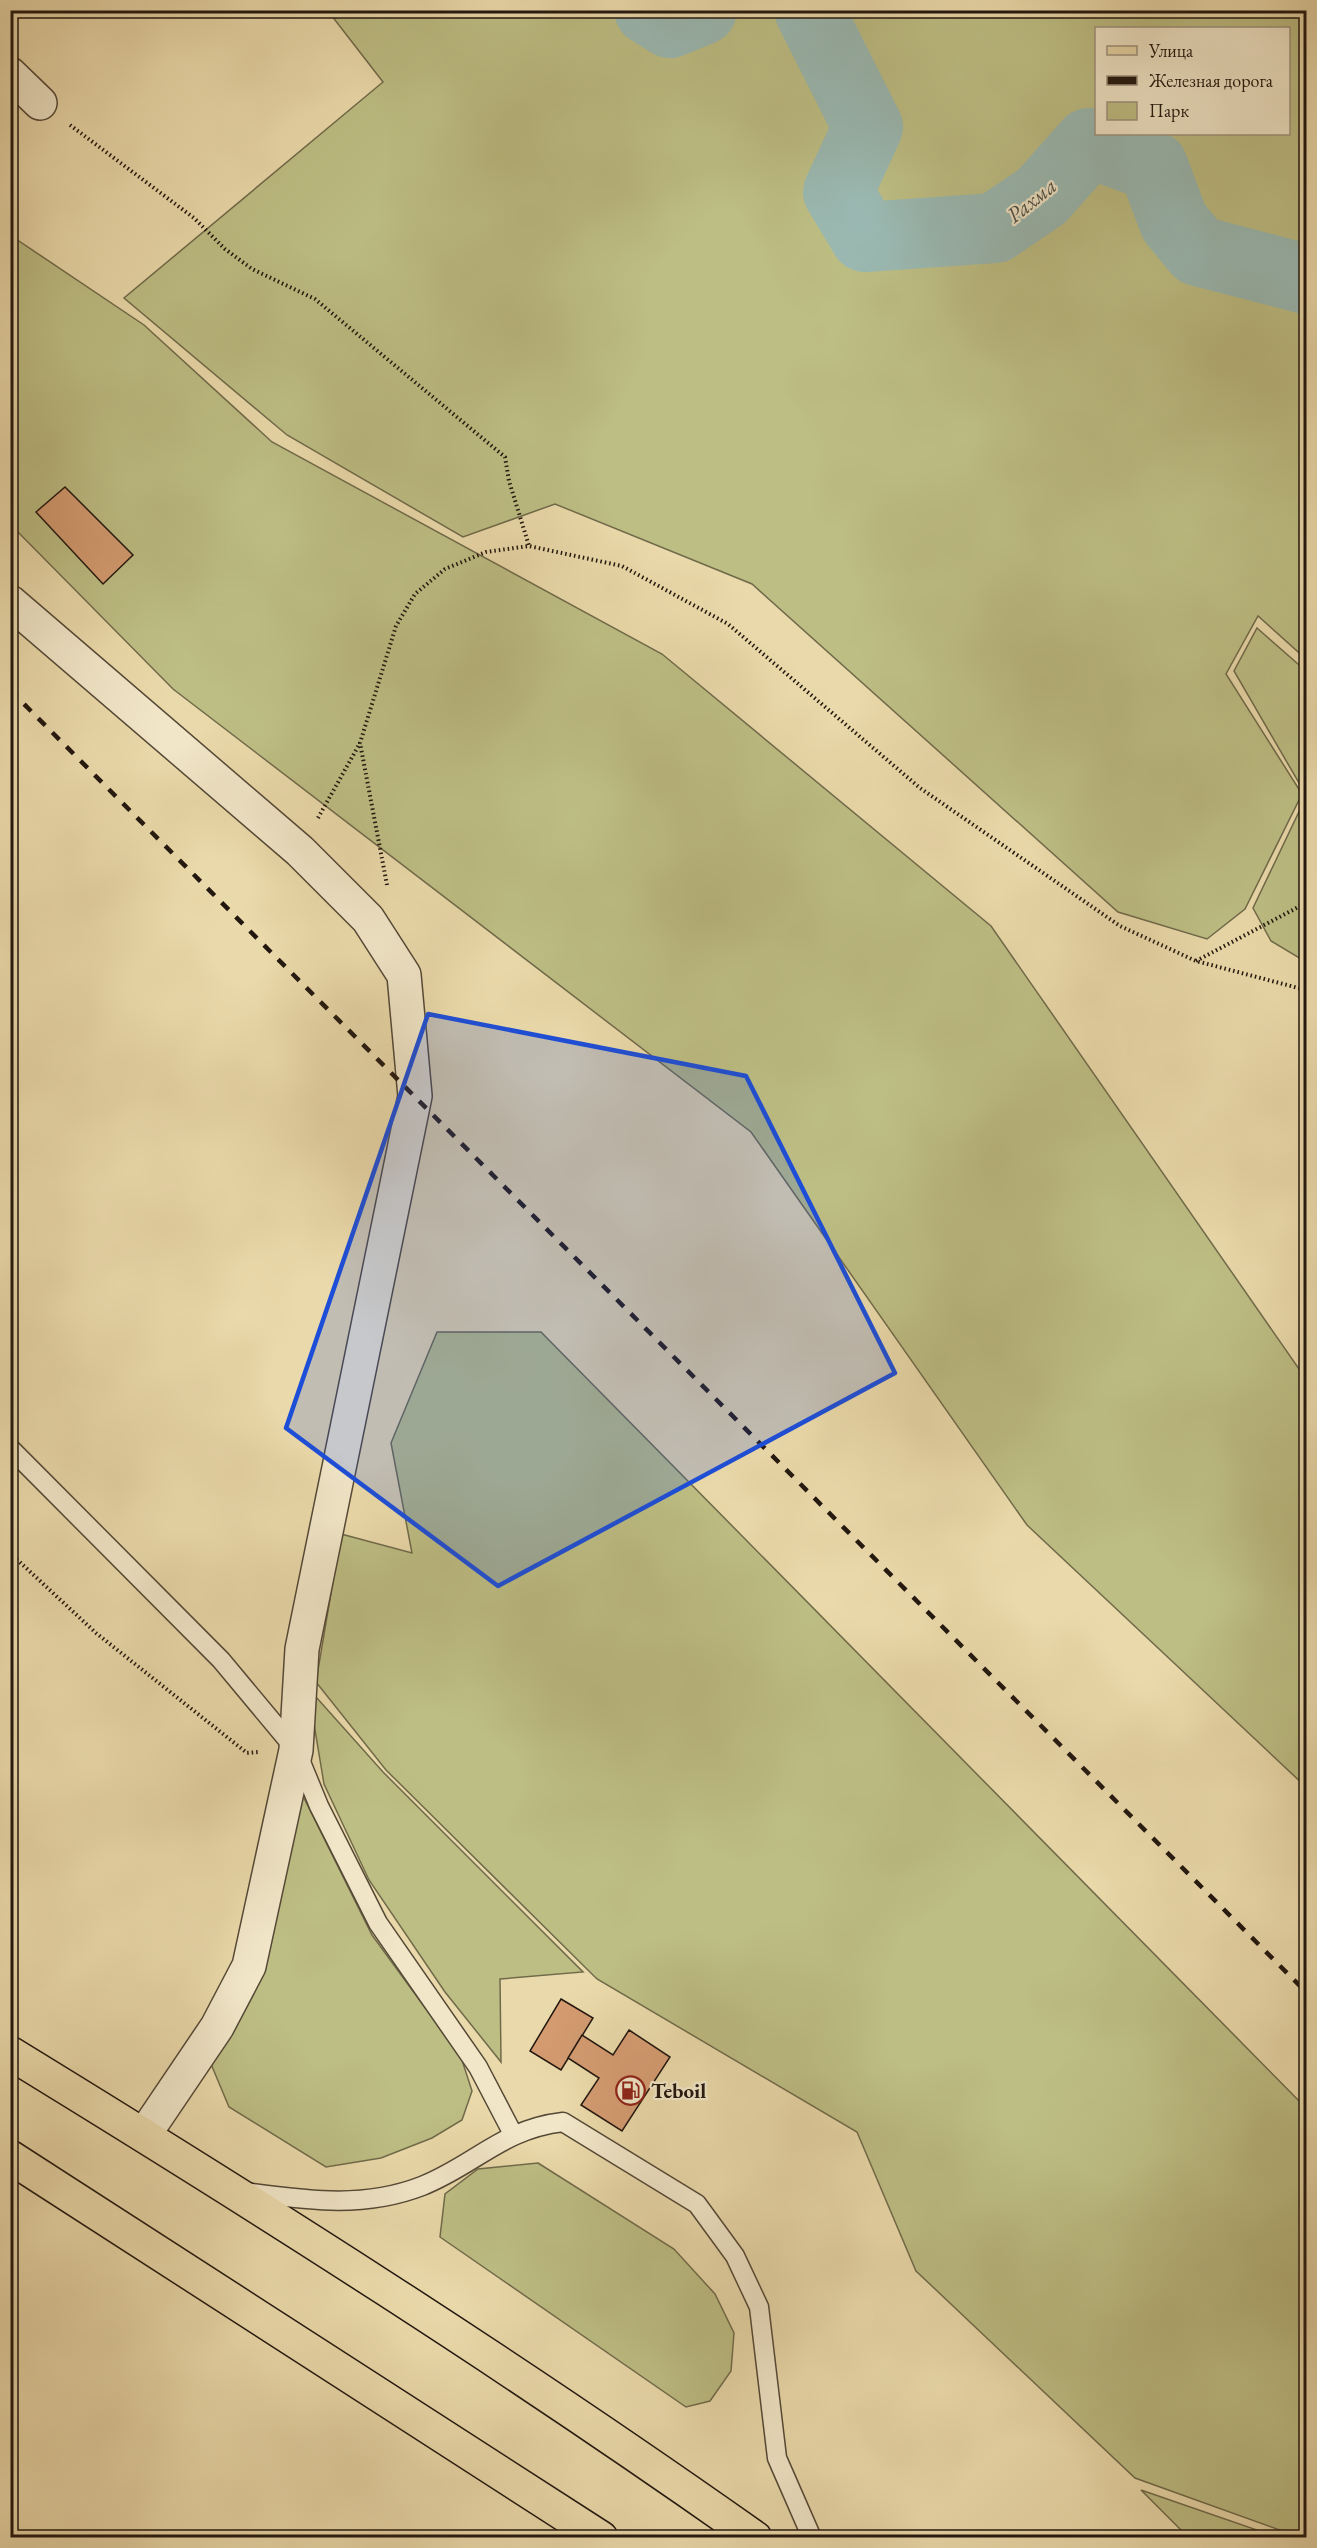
<svg xmlns="http://www.w3.org/2000/svg" width="1317" height="2548" viewBox="0 0 1317 2548" font-family="'EB Garamond',serif">
<rect width="100%" height="100%" fill="#ead9aa"/>
<filter id="stains"><feTurbulence type="fractalNoise" baseFrequency=".00333" numOctaves="4"/><feColorMatrix values="0 0 0 0 .2 0 0 0 0 .09 0 0 0 0 .02 0 0 0 .5 -.17"/></filter>
<radialGradient id="worn" r=".72"><stop offset=".6" stop-color="#630" stop-opacity="0"/><stop offset="1" stop-color="#630" stop-opacity=".3"/></radialGradient>
<g fill="#bdbe84" stroke="#706a4a" stroke-width="1.5">
<path d="M328,11H631L672,36C725,16 740,2 797,18L856,128L824,197L863,251L1004,240L1052,206L1092,159L1144,177L1168,231L1207,273L1306,293V659L1258,616L1226,674L1302,794L1245,909L1207,939L1118,912L752,584L555,504L463,537L287,435L124,298L383,82Z"/>
<path d="M819,11H1306V264L1199,237L1172,165L1102,134H1288V28H1096V131L1087,127L1034,188L990,213L870,223L852,190L881,129Z"/>
<path d="M10,235L144,325L272,442L662,654L991,926L1306,1379V1787L1027,1525L751,1132L173,689L11,525Z"/>
<path d="M1257,628L1306,671V795L1234,671Z"/>
<path d="M1306,797V962L1271,941L1253,908Z"/>
<path d="M437,1332H541L1306,2108V2537H1299L1135,2478L916,2271L857,2132L597,1979L386,1770L316,1682L341,1534L412,1553L391,1443Z"/>
<path d="M308,1688L383,1772L583,1972L500,1979L501,2062L445,1992L369,1880L324,1784Z"/>
<path d="M301,1792L372,1935L461,2057L472,2091L462,2120L432,2138L381,2158L326,2167L229,2107L211,2064Z"/>
<path d="M538,2163L674,2249L715,2294L734,2333L731,2371L710,2401L686,2407L440,2237L445,2194L478,2169Z"/>
<path d="M1141,2490L1277,2537H1188Z"/>
</g>
<g fill="none" stroke-linecap="round" stroke-linejoin="round">
<g stroke="#9ab9b2" stroke-width="70">
<path d="M649,10L670,23L702,10"/>
<path d="M809,10L868,127L838,192L865,237L995,228L1042,196L1089,143L1153,166L1174,222L1198,251L1306,279"/>
</g>
</g>
<g fill="#d49b71" stroke="#22170f" stroke-width="1.5">
<path d="M65,487L133,555L103,584L36,512Z"/>
<path d="M561,1999L593,2018L561,2070L530,2051Z"/>
<path d="M629,2030L670,2057L622,2131L581,2105L599,2078L568,2058L582,2035L613,2055Z"/>
</g>
<g fill="none" stroke-linecap="round" stroke-linejoin="round">
<defs>
<g id="service">
<path d="M10,1448L221,1660L296,1750L319,1806L378,1923L478,2067L513,2134"/>
<path d="M245,2192C306,2200 363,2209 422,2186C475,2165 502,2129 563,2122L697,2204L735,2256L759,2307L777,2458L812,2538"/>
</g>
<g id="minor">
<path d="M10,74L40,103"/>
<path d="M10,602L300,851L368,919L404,975L415,1096L302,1649L296,1750L249,1966L217,2027L144,2135"/>
</g>
<g id="primary">
<path d="M10,2053C263,2208 513,2367 755,2538"/>
<path d="M10,2157L601,2538"/>
</g>
</defs>
<use href="#service" stroke="#544836" stroke-width="21"/>
<use href="#minor" stroke="#544836" stroke-width="36"/>
<use href="#primary" stroke="#22170f" stroke-width="36"/>
<g stroke="#22170f" stroke-width="4" stroke-dasharray="1.5 3" stroke-linecap="butt">
<path d="M70,125L194,218L225,249L252,269L315,299L505,457L509,481L529,546"/>
<path d="M318,818L360,743"/>
<path d="M387,885L360,743L396,626L415,594L445,569L486,552L529,546L622,566L728,624L920,788L1120,926L1196,961L1306,990"/>
<path d="M1196,961L1306,903"/>
<path d="M10,1553L96,1633L247,1753L259,1752"/>
</g>
<use href="#service" stroke="#f1e6c8" stroke-width="18"/>
<use href="#minor" stroke="#f1e6c8" stroke-width="33"/>
<use href="#primary" stroke="#ead9aa" stroke-width="33"/>
<path stroke="#22170f" stroke-width="4.5" stroke-dasharray="10 10" stroke-linecap="butt" d="M10,690L1306,1992"/>
</g>
<path fill="#1d4ed8" fill-opacity="0.2" stroke="#1d4ed8" stroke-width="4.5" stroke-linejoin="round" d="M428,1014L746,1076L895,1373L498,1586L286,1428Z"/>
<defs>
<symbol id="fuel-ring" viewBox="-11 -11 22 22"><circle r="9.5" fill="#f1e6c8" stroke="#8f2418" stroke-width="1.5"/><path d="M-5.5-6h7V0h2V4h1.3V-2.5L3-4.5l.8-.8L6-3V5H2.5V1h-1V6h-7ZM-4.2-4.7v3.2H.2V-4.7Z" fill="#8f2418"/></symbol>
</defs>
<g fill-rule="evenodd">
<use href="#fuel-ring" x="614" y="2074" width="33" height="33"/>
</g>
<g text-anchor="middle" stroke-width="4.5" stroke-linejoin="round" paint-order="stroke">
<g font-size="21" font-weight="bold" fill="#22170f" stroke="#f1e6c8" text-anchor="start">
<text x="651" y="2098">Teboil</text>
</g>
<g font-size="22" font-style="italic" fill="#4c5048" stroke="#f1e6c8">
<text transform="translate(1031 200) rotate(-39)" y="8">Рахма</text>
</g>
</g>
<rect width="1317" height="2548" fill="none" stroke="#ead9aa" stroke-width="36"/>
<rect x="12" y="12" width="1293" height="2524" fill="none" stroke="#22170f" stroke-width="3"/>
<rect x="18" y="18" width="1281" height="2512" fill="none" stroke="#22170f" stroke-width="1.5"/>
<rect x="1095" y="27" width="195" height="108" fill="#f1e6c8" stroke="#9e937e" stroke-width="1.5"/>
<rect x="1107" y="46" width="30" height="9" fill="#ead9aa" stroke="#9e937e" stroke-width="1.5"/>
<text x="1149" y="57" font-size="18" fill="#22170f">Улица</text>
<rect x="1107" y="76" width="30" height="9" fill="#22170f" stroke="#9e937e" stroke-width="1.5"/>
<text x="1149" y="87" font-size="18" fill="#22170f">Железная дорога</text>
<rect x="1107" y="102" width="30" height="18" fill="#bdbe84" stroke="#9e937e" stroke-width="1.5"/>
<text x="1149" y="117" font-size="18" fill="#22170f">Парк</text>
<rect width="100%" height="100%" filter="url(#stains)"/>
<rect width="100%" height="100%" fill="url(#worn)"/>
</svg>
